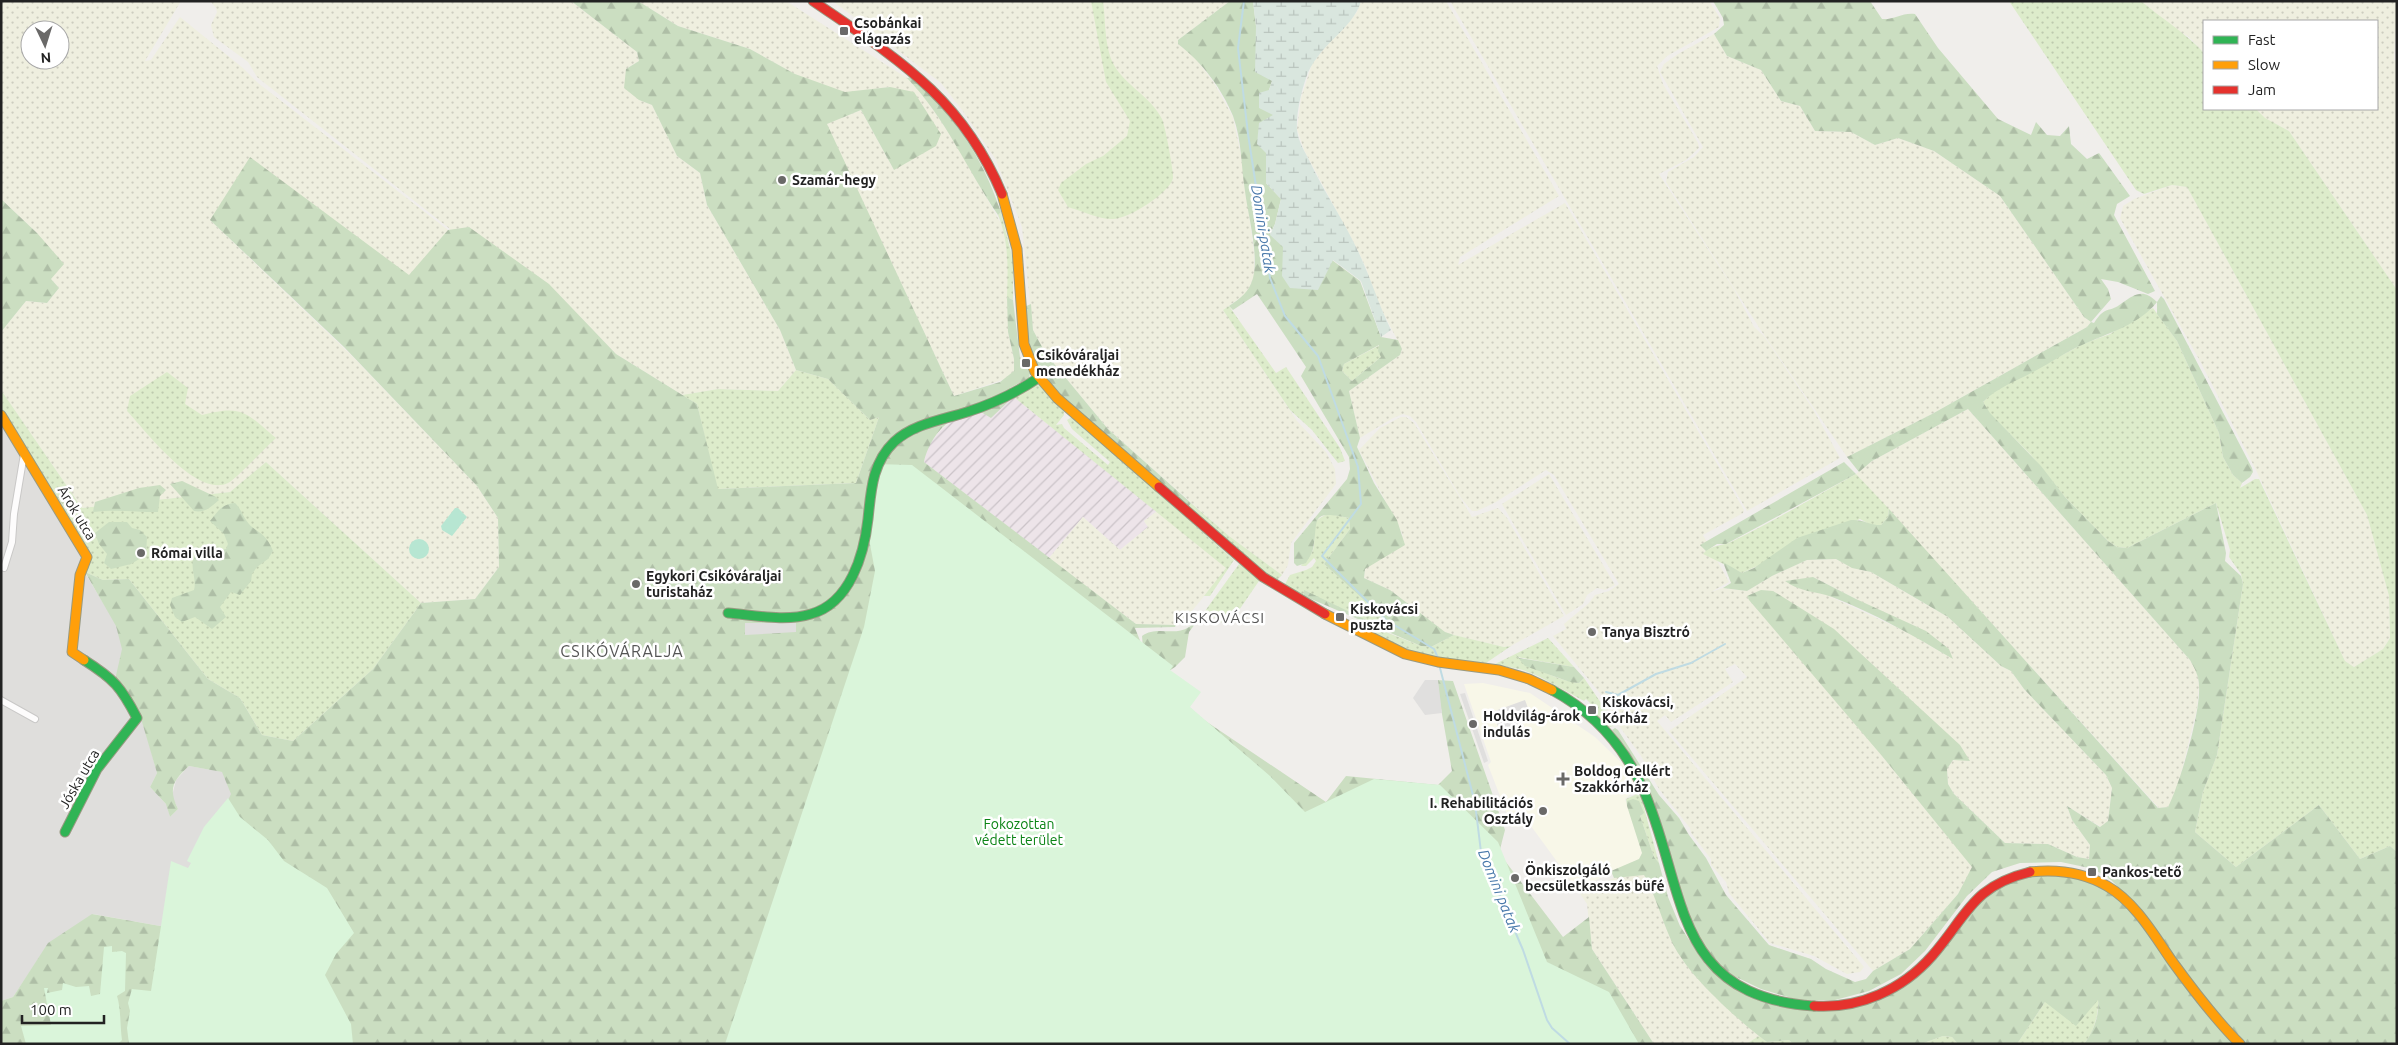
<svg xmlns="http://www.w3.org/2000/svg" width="2398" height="1045" viewBox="0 0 2398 1045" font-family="Ubuntu,sans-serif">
<defs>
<pattern id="industrial-furrows" width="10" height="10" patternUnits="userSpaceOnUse" patternTransform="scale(1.25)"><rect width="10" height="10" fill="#ede4e9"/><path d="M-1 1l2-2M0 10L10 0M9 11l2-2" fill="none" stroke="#cbc3c8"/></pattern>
<pattern id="farmland-dots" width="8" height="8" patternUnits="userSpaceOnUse" patternTransform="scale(1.25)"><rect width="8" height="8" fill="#efefdf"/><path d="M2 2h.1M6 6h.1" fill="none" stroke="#cdcdbf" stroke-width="1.8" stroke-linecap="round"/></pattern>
<pattern id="grass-dots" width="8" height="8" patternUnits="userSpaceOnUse" patternTransform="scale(1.25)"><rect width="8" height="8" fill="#ddeccb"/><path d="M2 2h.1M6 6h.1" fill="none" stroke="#bdcaae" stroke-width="1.8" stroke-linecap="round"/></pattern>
<pattern id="forest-firs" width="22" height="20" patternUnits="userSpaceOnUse" patternTransform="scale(1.25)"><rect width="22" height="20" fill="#cbdec1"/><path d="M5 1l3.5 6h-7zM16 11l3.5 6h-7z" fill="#aebea6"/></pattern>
<pattern id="wetland-marsh" width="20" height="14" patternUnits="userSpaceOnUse" patternTransform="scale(1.25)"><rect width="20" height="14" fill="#d9e6de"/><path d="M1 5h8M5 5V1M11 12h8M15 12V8" fill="none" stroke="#bac5be"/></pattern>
</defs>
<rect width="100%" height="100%" fill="#f0eeeb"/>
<path fill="#dfdedc" d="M1,408L93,557L85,573L117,626L157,773L150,787L167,805L170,817L178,809L172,796L176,780L189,766L223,772L232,794L195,873L166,927L93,914L48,944L13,997L1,1001Z"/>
<path fill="url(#industrial-furrows)" d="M1015,398L1157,511L1144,521L1148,527L1120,550L1083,517L1049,558L924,462L928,446L939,432L957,417L981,412Z"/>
<path fill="#f8f7e8" d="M1483,683L1530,693L1595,737L1628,769L1638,788L1625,799L1644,858L1577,889L1531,826L1512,827L1488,765L1491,762L1464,684Z"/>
<g fill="url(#farmland-dots)" fill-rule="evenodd">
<path d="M1,1H181L145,61L151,60L180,17L243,68L258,83L448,230L447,233L450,229L257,77L248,62L214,37L211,25L217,12L216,8L210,1H571L637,52L639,61L626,69L639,100L652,105L677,156L700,173L707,205L780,330L796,370L778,391L718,389L682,395L616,354L549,285L469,299L210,220L353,357L477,486L498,518L499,567L475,599L421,603L266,462L230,492L82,508L1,390V332L26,301L47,303L59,288L51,279L37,233L1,199ZM30,30H60V60H30Z"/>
<path d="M638,1H786L907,78L921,92L955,142L1003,227L1009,264L1008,332L1014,359V371L1008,378L954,396L826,124L861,110L894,170L890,87L845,93L798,76L750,49L678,26Z"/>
<path d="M1230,1L1178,40V44L1193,55L1214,83L1233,117L1241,155L1254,253V276L1248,292L1223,310L1297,421L1326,452L1335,469L1336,484L1291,543L1288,565L1282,575L1229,536L1108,429L1046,354L1033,330L1022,227L996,160L962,110L941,83L834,2Z"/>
<path d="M1361,1H1446L1559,196L1460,257L1458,265L1565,203L1744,510L1743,513L1703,535L1729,582L1711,592L1723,588L1747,591L1772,576L1807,560L1836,559L1853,568L1871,572L1948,617L2001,666L2011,671L2024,689L2106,775L2112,788L2108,821L2101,827L2067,806L2072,820L2090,845L2089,859L2077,857L2048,844L2005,843L1954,794L1948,784L1947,769L1953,760L1970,761L1882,756L1973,867L1958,894L1910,949L1873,971L1669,731L1747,677L1735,664L1725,669L1733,682L1671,722L1665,715L1657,721L1864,967L1860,972L1847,974L1814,956L1770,943L1729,893L1726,882L1711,865V859L1691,833L1690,828L1659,789L1641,756L1606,708L1603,697L1553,636L1566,629L1564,624L1589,603L1595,595L1609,591L1619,584L1554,475L1546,470L1496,502L1477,511H1472L1461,498L1416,422L1410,416L1403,414L1393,418L1360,438L1349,391L1400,355L1402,349L1377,301L1366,268L1357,249L1304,150L1297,129L1301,98L1312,64L1334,36L1349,22L1357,12ZM1813,577L1856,599L1952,659L1911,634L1831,597Z"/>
<path d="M1450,1H1709L1720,18L1719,27L1667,56L1657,66L1663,84L1698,143L1699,148L1686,160L1659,174L1734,289L1754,327L1764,336L1813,409L1840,458L1747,511Z"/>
<path d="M2141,1H2397L2394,60L2397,61V290L2289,131L2264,118L2256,109H2377V21H2204V53L2189,37L2164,22Z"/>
<path d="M1714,34L1727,56L1761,70L1781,101L1800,106L1815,131L1851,132L1875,145L1898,138L1934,151L2000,196L2084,317L2091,322L2087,327L1932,414L1847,457L1762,332L1666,182L1668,172L1694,157L1703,147L1660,72L1664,64L1678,54Z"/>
<path d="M2172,185L2187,187L2367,515L2389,596L2390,638L2383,649L2354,667L2345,661L2256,470L2200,361L2120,218L2123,206L2134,199Z"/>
<path d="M1968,409L2190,660L2197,671L2199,686L2197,709L2177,790L2168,807L2159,808L1856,474L1872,461Z"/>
<path d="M1401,417H1406L1414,423L1472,517L1498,508L1507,518L1564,616L1511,646L1504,647L1445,633L1390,590L1364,578L1365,569L1403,535L1359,450L1380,428Z"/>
<path d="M1549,474L1615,585L1605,590L1597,588L1587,595L1583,604L1566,615L1502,504Z"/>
<path d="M1157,511L1227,568L1183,622L1176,625L1136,624L1049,558L1083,517L1120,550L1148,527L1144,521Z"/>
<path d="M1644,874L1660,908L1759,1036L1746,1044H1654L1592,949L1587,904L1579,892L1616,877Z"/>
</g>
<g fill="url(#grass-dots)">
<path d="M1091,1H1103C1106,22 1104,46 1114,65C1125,85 1151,97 1162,119C1165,125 1174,173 1173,178C1170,193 1127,220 1112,219C1098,219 1082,211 1068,207L1058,190L1061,183L1086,164L1103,156L1127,136L1130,121L1106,82Z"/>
<path d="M2009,1H2141C2162,19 2186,33 2204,53V109H2256L2265,118L2289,131L2397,290V852L2390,846L2360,859L2319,805L2236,867L2195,832L2203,792L2217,755L2243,584L2241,574L2229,557L2230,550L2216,503L2127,548L2117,547L2108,541L2065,497L2030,454L1989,413L1983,402L1994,391L2083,344L2110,334L2153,308L2177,341L2219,433L2223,457L2233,475L2242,483L2240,488L2255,479H2259L2345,661L2354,667L2383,649L2390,638L2389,596L2367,515L2187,187L2172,185L2144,194L2136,190Z"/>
<path d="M1001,212L1013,260V300L1007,297C1008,269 1009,242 998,215Z"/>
<path d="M1229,306L1276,373L1286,367L1340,448L1345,461L1338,463L1312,430L1290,410L1223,310Z"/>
<path d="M1380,345L1381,357L1352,381L1342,371L1344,364Z"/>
<path d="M796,370L828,379L870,420L879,417L856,483L717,489L697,404L682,395L718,389L778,391Z"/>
<path d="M167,372L188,388L185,404L202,415C243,404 246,413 276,438C266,447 237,478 228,483C196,498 146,431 127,411L130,396Z"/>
<path d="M1038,383L1064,411V415L1056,425L1062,424L1064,428L1108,465L1110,462L1072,429L1067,420L1072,417L1234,560L1210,596H1204L1226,568L1015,398L1011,399Z"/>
<path d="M1,390L82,508L230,492L266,462L421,603L373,669L293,741L262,735L240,698L208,679L129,579L103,580L85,572L87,557L1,408Z"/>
<path d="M1856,474L1889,509L1888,517L1881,525H1871L1860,519L1742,573L1703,554C1710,545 1722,546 1733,541C1775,520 1815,497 1856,474Z"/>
<path d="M1191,503L1229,536L1282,575L1277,580H1271L1188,507Z"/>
<path d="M1329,514L1349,518L1350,529L1324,564L1382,615L1381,623L1377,625L1304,591V596L1284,586L1290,575L1306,570L1312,567L1316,561L1314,558L1306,566H1297H1301C1305,561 1311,555 1313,550C1318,532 1306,521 1329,514Z"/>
<path d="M1239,564L1260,579L1259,581L1235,616L1231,614L1224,624L1205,611Z"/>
<path d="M1351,618L1421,646L1431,647L1454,635L1504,647L1511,646L1486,663C1426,656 1401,655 1351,618Z"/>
<path d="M1548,638L1574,667L1517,657C1537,669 1556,680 1579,683L1584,678L1616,725L1607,728L1595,714L1596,709L1586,699L1584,701L1538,676L1523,670L1495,664Z"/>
<path d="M1637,794L1641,797L1659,863L1654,857L1640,816L1644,813L1627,801V806L1626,799Z"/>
<path d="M2098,999C2099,1014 2094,1032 2084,1044H2017L2045,1002Z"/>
<path d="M1759,1036L1767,1042L1789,1040L1793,1044H1746Z"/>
<path d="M1943,1036L1952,1037L1958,1044H1921Z"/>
</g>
<g fill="url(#forest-firs)" fill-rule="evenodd">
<path d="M571,1H638L678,26L750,49L795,74L845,92L890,87L914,92L941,134L936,146L894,170L861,110L827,124L954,396L1000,382L1014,371V359L1008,332L1007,297L1013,300L1020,357L1030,373L1029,378L1010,388L1011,399L991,418L981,412C974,413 964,414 957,417C940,425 928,444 924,462L1136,624L1176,625L1175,627L1135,628L1143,648L1142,636C1157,625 1174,637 1189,627C1194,625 1198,619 1201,616L1189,632L1185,657L1175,667L1163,675V684L1204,720L1326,802L1346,776L1438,785L1452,771L1436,680L1453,681L1505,830L1499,853L1563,937L1589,917L1592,949L1654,1044H1V1001L13,997L48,943L92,914L166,927L231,794L222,772L189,766C173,781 168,788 178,809L170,817L166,804L150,787L157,773L140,715L115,680L122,649L116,626L85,572L103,580L129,579L208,679L240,698L262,735L293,741L373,669L421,603L475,599L499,567L498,518L477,486L344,347L210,220L250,157L409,275L448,230L469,227L549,284L616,354L697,404L718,489L856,483L879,417L870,420L828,379L796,370L780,330L707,205L700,173L677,156L652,105L639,100L624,88L626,69L639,61L637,52Z"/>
<path d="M1230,1H1253L1256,26L1272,81L1269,90L1273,115L1266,153V183L1281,199L1275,224L1270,234L1332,260L1360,281L1381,337L1398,340L1402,349L1400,355L1349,391L1360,438L1357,447L1374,483L1397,520L1405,545L1365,569L1364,578L1390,590L1445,632L1454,635L1431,647L1421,646L1304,596V590L1377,625L1381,623V615L1324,564L1350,529L1349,518C1308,509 1319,520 1313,549C1312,554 1308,559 1306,563L1297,566L1294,563V543L1347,479L1350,469L1349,457L1301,376L1306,367L1257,294L1233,310L1229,306C1241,298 1249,292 1253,278C1259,254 1248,216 1245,191C1241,167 1242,140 1233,116C1222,89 1202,62 1178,44V40ZM1379,345L1378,351L1381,357L1352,381L1342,371L1344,364Z"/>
<path d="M1713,1H1870L1882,19C1894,20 1903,12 1915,14L1938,48L1998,119L2031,135L2036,122L2047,135L2060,136L2069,126L2071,144L2087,159L2099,153L2130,196L2117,204L2114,215L2155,291L2148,294L2118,282L2101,279L2108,289L2111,299L2091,322L2094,323C2106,304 2109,314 2122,303C2135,294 2143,288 2157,302L2161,296L2164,299L2252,468L2253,472L2250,477L2242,483L2233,475L2223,457L2219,433L2177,341L2157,314V302C2139,325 2108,333 2082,345C2065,352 2051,363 2035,371C2017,381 1998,387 1983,402L1990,413L2041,466L2065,497L2108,541L2117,547L2127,548L2216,503L2226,553L2225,561L2241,576L2243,584L2217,755L2203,792L2195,832L2236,867L2319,805L2360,859L2390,846L2397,852V1044H2084C2093,1033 2100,1014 2098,1000L2076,1026L2045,1002L2017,1044H1958L1952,1037L1943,1036L1921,1044H1793L1789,1040L1767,1042C1742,1024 1696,982 1680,956C1665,934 1658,899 1644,875L1614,878L1611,871L1639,859L1642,853L1627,806V801L1633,799L1639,801L1644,813L1640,816L1654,857L1659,863L1668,897L1680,926L1705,964L1718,976L1739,990L1769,1002L1827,1008L1887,990L1924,962L1972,902L2023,873L2078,875L2111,892L2127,907L2133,902L2111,880L2094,869L2061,862L2020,863L1992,872L1967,896L1925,951L1901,974L1869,991L1835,1000H1798L1761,989L1734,976L1714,964L1693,934L1679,901L1652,799L1639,771L1612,730L1615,728L1618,730L1659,795L1679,818L1689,835L1706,858L1726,895L1769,945L1811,959L1826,969L1855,982L1866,979L1873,971L1910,949L1958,894L1972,867L1882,756L1749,600L1747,596L1761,590L1773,591L1834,629L1960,745L1970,761L1953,760L1947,769L1948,784L1954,794L2005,843L2048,844L2077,857L2089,859L2090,845L2072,820L2067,806L2100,827L2108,821L2112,788L2106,775L2024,689L2011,671L2001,666L1948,617L1871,572L1852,568L1836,559L1807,560L1772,576L1747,591L1723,588L1731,583L1723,562L1742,573L1754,568L1797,538L1851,520C1862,519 1869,525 1881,525L1888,517L1889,509L2158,808L2168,807C2180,784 2201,711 2199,686C2199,676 2195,669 2190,660L1968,409L1872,461L1859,472L1847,457L1932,414L2087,327L2091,322L2084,317L2000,196L1934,151L1898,138L1875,145L1851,132L1815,131L1800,106L1781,101L1761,70L1727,56L1714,34L1724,25L1723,18Z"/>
<path d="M912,77C956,119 981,154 1001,212L998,215C967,170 946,118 907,78Z"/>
<path d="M1,199L37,233L64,264L51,279L59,288L47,303L26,301L1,332Z"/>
<path d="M1031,304L1033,330L1046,354L1108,429L1191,503L1188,507L1052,388C1029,358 1029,344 1024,307Z"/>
<path d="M1844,462L1856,474L1726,544H1717L1706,551L1700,545Z"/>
<path d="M182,481L216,497L219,500C211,507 205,513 194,511L170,484Z"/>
<path d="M160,485L166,490L160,496L158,512C135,512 117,509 93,512L95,502L139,488Z"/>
<path d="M235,503C241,509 242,514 246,520C254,533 265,530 273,551L268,559L257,567L252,574L251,581L240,595L231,592L220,607L226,617L212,629L195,617L182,622L175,617L170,605L172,598L194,590C198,576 184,560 202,551C210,547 218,551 226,549L228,544L224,534L210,521C218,511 222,504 235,503Z"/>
<path d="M109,522H127L132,528L140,530L147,537L146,555L131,564L111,569L104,563L107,554L99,544L95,533Z"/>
<path d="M1813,577L1856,599L1926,631L1949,649L1953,659C1914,636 1874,613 1832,597C1816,591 1799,592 1785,581Z"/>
<path d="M1515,654L1519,658L1574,667L1584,678L1579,683L1570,682L1525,666Z"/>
</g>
<path fill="url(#wetland-marsh)" d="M1253,1H1361C1353,30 1317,45 1306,78C1301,93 1296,114 1297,130C1298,141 1305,152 1310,162C1324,192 1343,219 1357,249C1370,276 1378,303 1391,330L1381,337L1361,281L1333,260L1318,290L1290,288L1282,276L1283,247L1270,235L1275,224L1281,199L1266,183V153L1257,144L1259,123L1273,115L1259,108V93L1269,90L1272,81L1255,72L1256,26Z"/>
<g fill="#daf5da">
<path d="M874,464L912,465L1173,666L1170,670L1201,692L1190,707L1270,776L1305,812L1374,779L1440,785L1498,842L1547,962L1609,992L1639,1044H725L864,627L875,571L869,539Z"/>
<path d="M228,798L240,817L268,840L284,861L327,888L354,933L336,954L325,975L351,1024L353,1044H129L127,1028L130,1011L128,1003L132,989L151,991L171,861L188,868L191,863L187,861L204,827Z"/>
<path d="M112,946V952L122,951L126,953L125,991L117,996C121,1008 120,1026 122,1040L118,1044H1H26L21,1026L51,1025L44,988H48L47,993L62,990L63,983L76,987L89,986L91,996L100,994L104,947Z"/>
</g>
<g fill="#b7e6d2">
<path d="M455,508H458L467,517L452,536L442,530L441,526Z"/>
<circle cx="419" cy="549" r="10"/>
</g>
<g fill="#e0dfde">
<path d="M745,623H796V632L745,635Z"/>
<path d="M1425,680H1438L1442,713L1425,715L1413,698Z"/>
<path d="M1465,693L1488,761L1484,763L1460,694Z"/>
<path d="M1525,700L1532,719L1500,731L1492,712Z"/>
</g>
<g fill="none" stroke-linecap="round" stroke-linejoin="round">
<g stroke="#bfdbe3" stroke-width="2">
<path d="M1244,1L1238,48L1248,134L1270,278L1285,316L1318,356L1358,467L1361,504L1322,556L1386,620L1434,649L1438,658"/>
<path d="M1440,668L1475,803L1481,852L1523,950L1547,1020L1552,1028L1570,1044"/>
<path d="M1606,692L1618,695L1656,674L1691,663L1725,644"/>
</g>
<defs>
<g id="street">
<path d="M4,568L12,542L14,514L24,454"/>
<path d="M1,700L35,719"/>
</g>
<g id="fast">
<path d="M728,613C754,615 785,622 811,614C850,603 864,555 868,519C871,491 872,463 894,442C913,424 942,420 967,412C992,404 1016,393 1038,378"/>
<path d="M1552,690C1593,712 1624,746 1643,789C1687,888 1670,996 1814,1006"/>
<path d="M65,832L97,769L137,718C121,687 114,679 84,660"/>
</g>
<g id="slow">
<path d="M1002,194L1017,249L1024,344L1035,372L1057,398L1159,487"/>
<path d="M1,415L87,557L80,575L72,652L84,660"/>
<path d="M1325,614L1405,654L1438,662L1499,670L1529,679L1552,690"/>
<path d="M2030,872C2057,869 2083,872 2107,886C2135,902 2154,935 2172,961C2193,990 2214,1018 2240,1044"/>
</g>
<g id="jam">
<path d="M813,1C896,58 961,96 1002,194"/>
<path d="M1159,487L1263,577L1325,614"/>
<path d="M1814,1006C1859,1009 1902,990 1932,956C1967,916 1972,886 2030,872"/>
</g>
</defs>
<use href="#street" stroke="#c9c8c7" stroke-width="8"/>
<use href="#fast" stroke="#999a82" stroke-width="11"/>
<use href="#slow" stroke="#999a82" stroke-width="11"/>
<use href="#jam" stroke="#999a82" stroke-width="11"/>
<use href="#street" stroke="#fdfcfc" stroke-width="6"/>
<use href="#fast" stroke="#30b455" stroke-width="9"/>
<use href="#slow" stroke="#ff9f0a" stroke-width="9"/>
<use href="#jam" stroke="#e5322d" stroke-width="9"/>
</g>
<g fill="#6a6968" stroke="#fff" stroke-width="2">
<rect x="839" y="26" width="10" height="10" rx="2.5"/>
<circle cx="782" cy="180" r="5"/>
<rect x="1021" y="358" width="10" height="10" rx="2.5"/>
<circle cx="141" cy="553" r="5"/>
<circle cx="636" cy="584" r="5"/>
<rect x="1335" y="612" width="10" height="10" rx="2.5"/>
<circle cx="1592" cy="632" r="5"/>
<rect x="1587" y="705" width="10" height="10" rx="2.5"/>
<circle cx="1473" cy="724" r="5"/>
<path d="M1560.5 771.5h5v5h5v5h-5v5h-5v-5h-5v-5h5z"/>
<circle cx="1543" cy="811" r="5"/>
<rect x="2087" y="867" width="10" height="10" rx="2.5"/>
<circle cx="1515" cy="878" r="5"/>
</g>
<g text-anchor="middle" stroke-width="5" stroke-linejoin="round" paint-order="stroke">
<g font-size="14" font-weight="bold" fill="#222" stroke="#fff" text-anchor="start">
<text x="854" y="28">Csobánkai<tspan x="854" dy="16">elágazás</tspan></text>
<text x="792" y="185">Szamár-hegy</text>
<text x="1036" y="360">Csikóváraljai<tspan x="1036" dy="16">menedékház</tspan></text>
<text x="151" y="558">Római villa</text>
<text x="646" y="581">Egykori Csikóváraljai<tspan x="646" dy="16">turistaház</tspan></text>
<text x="1350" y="614">Kiskovácsi<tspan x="1350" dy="16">puszta</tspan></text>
<text x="1602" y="637">Tanya Bisztró</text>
<text x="1602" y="707">Kiskovácsi,<tspan x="1602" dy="16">Kórház</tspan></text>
<text x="1483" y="721">Holdvilág-árok<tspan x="1483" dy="16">indulás</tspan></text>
<text x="1574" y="776">Boldog Gellért<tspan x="1574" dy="16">Szakkórház</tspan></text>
<text x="1533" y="808" text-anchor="end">I. Rehabilitációs<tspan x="1533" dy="16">Osztály</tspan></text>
<text x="1525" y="875">Önkiszolgáló<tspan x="1525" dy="16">becsületkasszás büfé</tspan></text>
<text x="2102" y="877">Pankos-tető</text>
</g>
<g font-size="14" fill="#222" stroke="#fff">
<text transform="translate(77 513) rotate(59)" y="5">Árok utca</text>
<text transform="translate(79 779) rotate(-60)" y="5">Jóska utca</text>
</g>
<g font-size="14" fill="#0c8416" stroke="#fff">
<text x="1019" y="829">Fokozottan<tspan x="1019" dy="16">védett terület</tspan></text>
</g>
<g font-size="15" font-style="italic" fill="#4a7aab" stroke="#fff">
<text transform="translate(1263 229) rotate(81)" y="5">Domini-patak</text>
<text transform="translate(1499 891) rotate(68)" y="5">Domini patak</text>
</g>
<g font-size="15" letter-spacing="1" fill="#555" stroke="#fff">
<text x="1220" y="623">KISKOVÁCSI</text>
</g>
<g font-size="16" letter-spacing="1" fill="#555" stroke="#fff">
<text x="622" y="657">CSIKÓVÁRALJA</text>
</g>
</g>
<rect width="2398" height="1045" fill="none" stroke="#222222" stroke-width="5"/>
<rect x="2203" y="20" width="175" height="90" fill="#ffffff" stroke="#a7a7a7"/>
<rect x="2213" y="36" width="25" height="8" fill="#30b455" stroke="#a7a7a7"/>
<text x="2248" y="45" font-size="15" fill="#222222">Fast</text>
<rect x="2213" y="61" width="25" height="8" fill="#ff9f0a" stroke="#a7a7a7"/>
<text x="2248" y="70" font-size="15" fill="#222222">Slow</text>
<rect x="2213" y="86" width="25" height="8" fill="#e5322d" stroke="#a7a7a7"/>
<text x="2248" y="95" font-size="15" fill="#222222">Jam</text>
<g transform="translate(45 45) rotate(176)"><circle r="24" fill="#ffffff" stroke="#a7a7a7"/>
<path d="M0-4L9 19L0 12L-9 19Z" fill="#6a6968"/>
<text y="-8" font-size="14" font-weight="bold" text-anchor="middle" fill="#222222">N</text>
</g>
<path d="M22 1015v8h82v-8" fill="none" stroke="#222222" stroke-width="2.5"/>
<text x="30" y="1015" font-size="15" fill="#222222" stroke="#ffffff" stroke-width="4" paint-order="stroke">100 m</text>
</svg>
